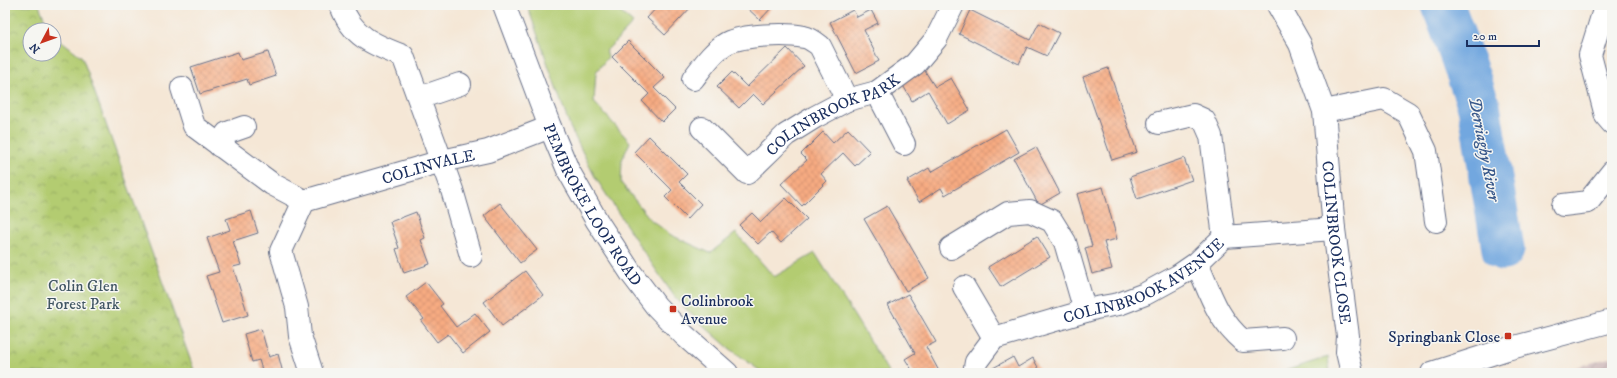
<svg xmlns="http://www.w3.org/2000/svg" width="1617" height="378" viewBox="0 0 1617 378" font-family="'IM FELL DW Pica',serif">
<defs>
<pattern id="industrial-furrows" width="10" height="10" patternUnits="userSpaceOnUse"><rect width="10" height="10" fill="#d2bfc0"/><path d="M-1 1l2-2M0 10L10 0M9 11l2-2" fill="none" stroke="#b4a4a7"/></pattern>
<pattern id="park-crowns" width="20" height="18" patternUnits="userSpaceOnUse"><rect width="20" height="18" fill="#b3cc71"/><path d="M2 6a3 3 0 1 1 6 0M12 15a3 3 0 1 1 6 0" fill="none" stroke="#91a660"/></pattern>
<pattern id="building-cross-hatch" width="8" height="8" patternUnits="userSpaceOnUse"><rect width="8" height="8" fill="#f7ab81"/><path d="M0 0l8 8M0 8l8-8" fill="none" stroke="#d39372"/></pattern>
</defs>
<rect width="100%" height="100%" fill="#f6f6f2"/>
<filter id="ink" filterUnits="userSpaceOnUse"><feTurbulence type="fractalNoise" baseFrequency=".025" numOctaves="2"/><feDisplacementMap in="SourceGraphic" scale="8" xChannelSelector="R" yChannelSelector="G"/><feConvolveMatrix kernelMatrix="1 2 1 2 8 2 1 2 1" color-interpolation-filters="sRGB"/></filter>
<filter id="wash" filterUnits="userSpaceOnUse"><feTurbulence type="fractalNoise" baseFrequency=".012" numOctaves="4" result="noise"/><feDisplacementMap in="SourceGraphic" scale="16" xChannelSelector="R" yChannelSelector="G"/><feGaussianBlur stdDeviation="0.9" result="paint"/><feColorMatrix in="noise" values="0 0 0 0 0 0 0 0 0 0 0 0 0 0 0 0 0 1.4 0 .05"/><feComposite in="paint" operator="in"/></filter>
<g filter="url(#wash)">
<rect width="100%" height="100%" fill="#f5e7d6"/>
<path fill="url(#industrial-furrows)" d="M1612,357V373H1555Z"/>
<g fill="#b3cc71" stroke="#677e68">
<path d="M527,5H612L633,23L606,51L608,57L596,72L594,102L630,142L622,160L621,183L651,220L671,235L710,253L736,233L774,277L815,253L858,322L889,373H763L729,348L696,319L674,296L643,251L595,177L570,127Z"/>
<path d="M1328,357L1330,373H1278Z"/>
</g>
<path fill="url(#park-crowns)" stroke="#677e68" d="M5,5H39L49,30H30V54H54V35L82,57L195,373H5Z"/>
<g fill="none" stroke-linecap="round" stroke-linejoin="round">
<path stroke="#72a7df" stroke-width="43" d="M1443,5L1479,106L1503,249"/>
</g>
<g id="blocks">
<g fill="url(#building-cross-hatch)">
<path d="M659,5H693L665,35L647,18Z"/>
<path d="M744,5H774L760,20Z"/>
<path d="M853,10L857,17L871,10L878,23L864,30L879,61L856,73L830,22Z"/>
<path d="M970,10L1030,40L1039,23L1059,33L1047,56L1027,47L1019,64L959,34Z"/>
<path d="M628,41L665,78L654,88L675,109L662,122L642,101L649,94L612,57Z"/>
<path d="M787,48L804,66L763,104L753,94L739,108L717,87L732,72L747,87Z"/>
<path d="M238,52L241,60L268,52L276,76L249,85L247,79L200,94L191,67Z"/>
<path d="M923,68L935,87L951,78L970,110L947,124L928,91L912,101L901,82Z"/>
<path d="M1108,68L1137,152L1112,160L1083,77Z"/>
<path d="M848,129L870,152L855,166L843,153L821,174L827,181L802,206L781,184L807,160L801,154L823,132L833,143Z"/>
<path d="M1006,129L1019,152L945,195L941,188L919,202L907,181L929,168L931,172Z"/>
<path d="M649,136L687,174L679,182L701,204L687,219L665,197L672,190L634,152Z"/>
<path d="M1036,147L1060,193L1039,205L1014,159Z"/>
<path d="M1184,158L1192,180L1137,199L1130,177Z"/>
<path d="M1103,187L1117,239L1104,242L1112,269L1092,274L1085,248L1092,246L1077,194Z"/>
<path d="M786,198L807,219L781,243L771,232L758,244L739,225L752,213L761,222Z"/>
<path d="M500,203L537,250L520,263L484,216Z"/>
<path d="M887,206L929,278L906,291L864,219Z"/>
<path d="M251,211L258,233L233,241L241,265L233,267L248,315L222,323L206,276L219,272L207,238L230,230L226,219Z"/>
<path d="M416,212L425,238L421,240L430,264L404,273L396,249L399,248L390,222Z"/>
<path d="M1037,236L1050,257L1001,287L988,267Z"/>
<path d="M525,271L543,295L502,326L484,302Z"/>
<path d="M426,282L443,304L440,306L456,327L475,313L490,332L463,353L448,334L437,342L421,321L424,319L406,297Z"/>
<path d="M908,294L936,342L926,347L940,373H914L905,359L915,353L888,305Z"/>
<path d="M261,329L269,357L278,354L283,373H263L259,360L252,362L244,334Z"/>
<path d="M1013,357L1018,367L1033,358L1041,373H984Z"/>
</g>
</g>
</g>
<g filter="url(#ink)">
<use href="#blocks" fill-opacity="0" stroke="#676f88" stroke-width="1"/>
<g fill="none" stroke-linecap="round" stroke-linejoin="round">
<defs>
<g id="minor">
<path d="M341,5C351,36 374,45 403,56L452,190L471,256"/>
<path id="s1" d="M504,5L550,127L568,170L597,221L631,273L656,306L684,335L727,373"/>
<path id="s2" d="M1278,5L1300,44L1324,111L1334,229L1348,336L1347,352L1352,373"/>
<path d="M1604,10L1590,55L1606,116L1612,123"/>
<path d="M693,79C703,66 713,51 727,43C743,35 786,33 804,37C810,38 815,42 820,46L847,100"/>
<path d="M182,88L194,126L272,184L304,201L281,251L297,307L300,336L312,373"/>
<path d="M877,92L904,144"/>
<path d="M419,98L460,84"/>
<path d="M1324,111L1384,99L1408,113L1426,151L1436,221"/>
<path d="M1159,123L1193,115L1204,120L1211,136L1224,237"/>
<path id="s3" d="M702,128L747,173L786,135L815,117L847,100L877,92L915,64L936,39L953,5"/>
<path d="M220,146L227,133L244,127"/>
<path id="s4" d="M304,201L442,161L488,151L550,127"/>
<path d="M1563,205L1588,202L1612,172"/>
<path d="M951,248L1008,213L1030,211L1052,221L1065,242L1085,311"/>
<path d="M1197,263C1210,293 1217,319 1243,341L1283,338"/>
<path d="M964,287L994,338"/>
<path id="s5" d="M974,373L976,362L994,338L1096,308L1119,304L1145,294L1178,276L1197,263L1224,237L1334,229"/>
<path d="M1432,373L1507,349L1612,321"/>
</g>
</defs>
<use href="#minor" stroke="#676f88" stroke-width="24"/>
<use href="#minor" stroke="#fff" stroke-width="22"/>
</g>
</g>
<g fill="#c8321e" stroke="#f6f6f2" stroke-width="1.5">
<rect x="669" y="305" width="8" height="8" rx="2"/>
<rect x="1504" y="332" width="8" height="8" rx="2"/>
</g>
<g text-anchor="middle" stroke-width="3" stroke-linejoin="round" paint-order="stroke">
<g font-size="16" fill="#1b2f5e" stroke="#f6f6f2">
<text dy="6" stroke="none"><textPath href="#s3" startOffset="169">COLINBROOK PARK</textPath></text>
<text dy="6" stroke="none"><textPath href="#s4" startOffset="129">COLINVALE</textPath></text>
<text dy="6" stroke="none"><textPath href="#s1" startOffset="219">PEMBROKE LOOP ROAD</textPath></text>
<text dy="6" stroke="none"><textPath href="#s2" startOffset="248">COLINBROOK CLOSE</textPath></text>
<text dy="6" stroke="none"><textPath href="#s5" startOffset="203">COLINBROOK AVENUE</textPath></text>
</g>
<g font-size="16" fill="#415663" stroke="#f6f6f2">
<text x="83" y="291">Colin Glen<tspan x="83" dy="18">Forest Park</tspan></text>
</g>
<g font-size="16" fill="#1b2f5e" stroke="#f6f6f2" text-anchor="start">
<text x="681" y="306">Colinbrook<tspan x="681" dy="18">Avenue</tspan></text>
<text x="1500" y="342" text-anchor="end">Springbank Close</text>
</g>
<g font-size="17" font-style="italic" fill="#39598b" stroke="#f6f6f2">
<text transform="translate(1485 149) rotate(79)" y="6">Derriaghy River</text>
</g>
</g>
<rect width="1617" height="378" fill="none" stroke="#f6f6f2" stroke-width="20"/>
<g transform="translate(42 42) rotate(229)"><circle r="19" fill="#f6f6f2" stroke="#9ea6b7"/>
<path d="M0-3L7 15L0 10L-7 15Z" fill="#c8321e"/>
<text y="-6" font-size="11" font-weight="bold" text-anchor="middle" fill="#1b2f5e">N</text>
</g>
<path d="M1467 40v6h72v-6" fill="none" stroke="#1b2f5e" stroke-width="2"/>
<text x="1473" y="40" font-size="12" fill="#1b2f5e" stroke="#f6f6f2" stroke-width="3" paint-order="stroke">20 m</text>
</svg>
